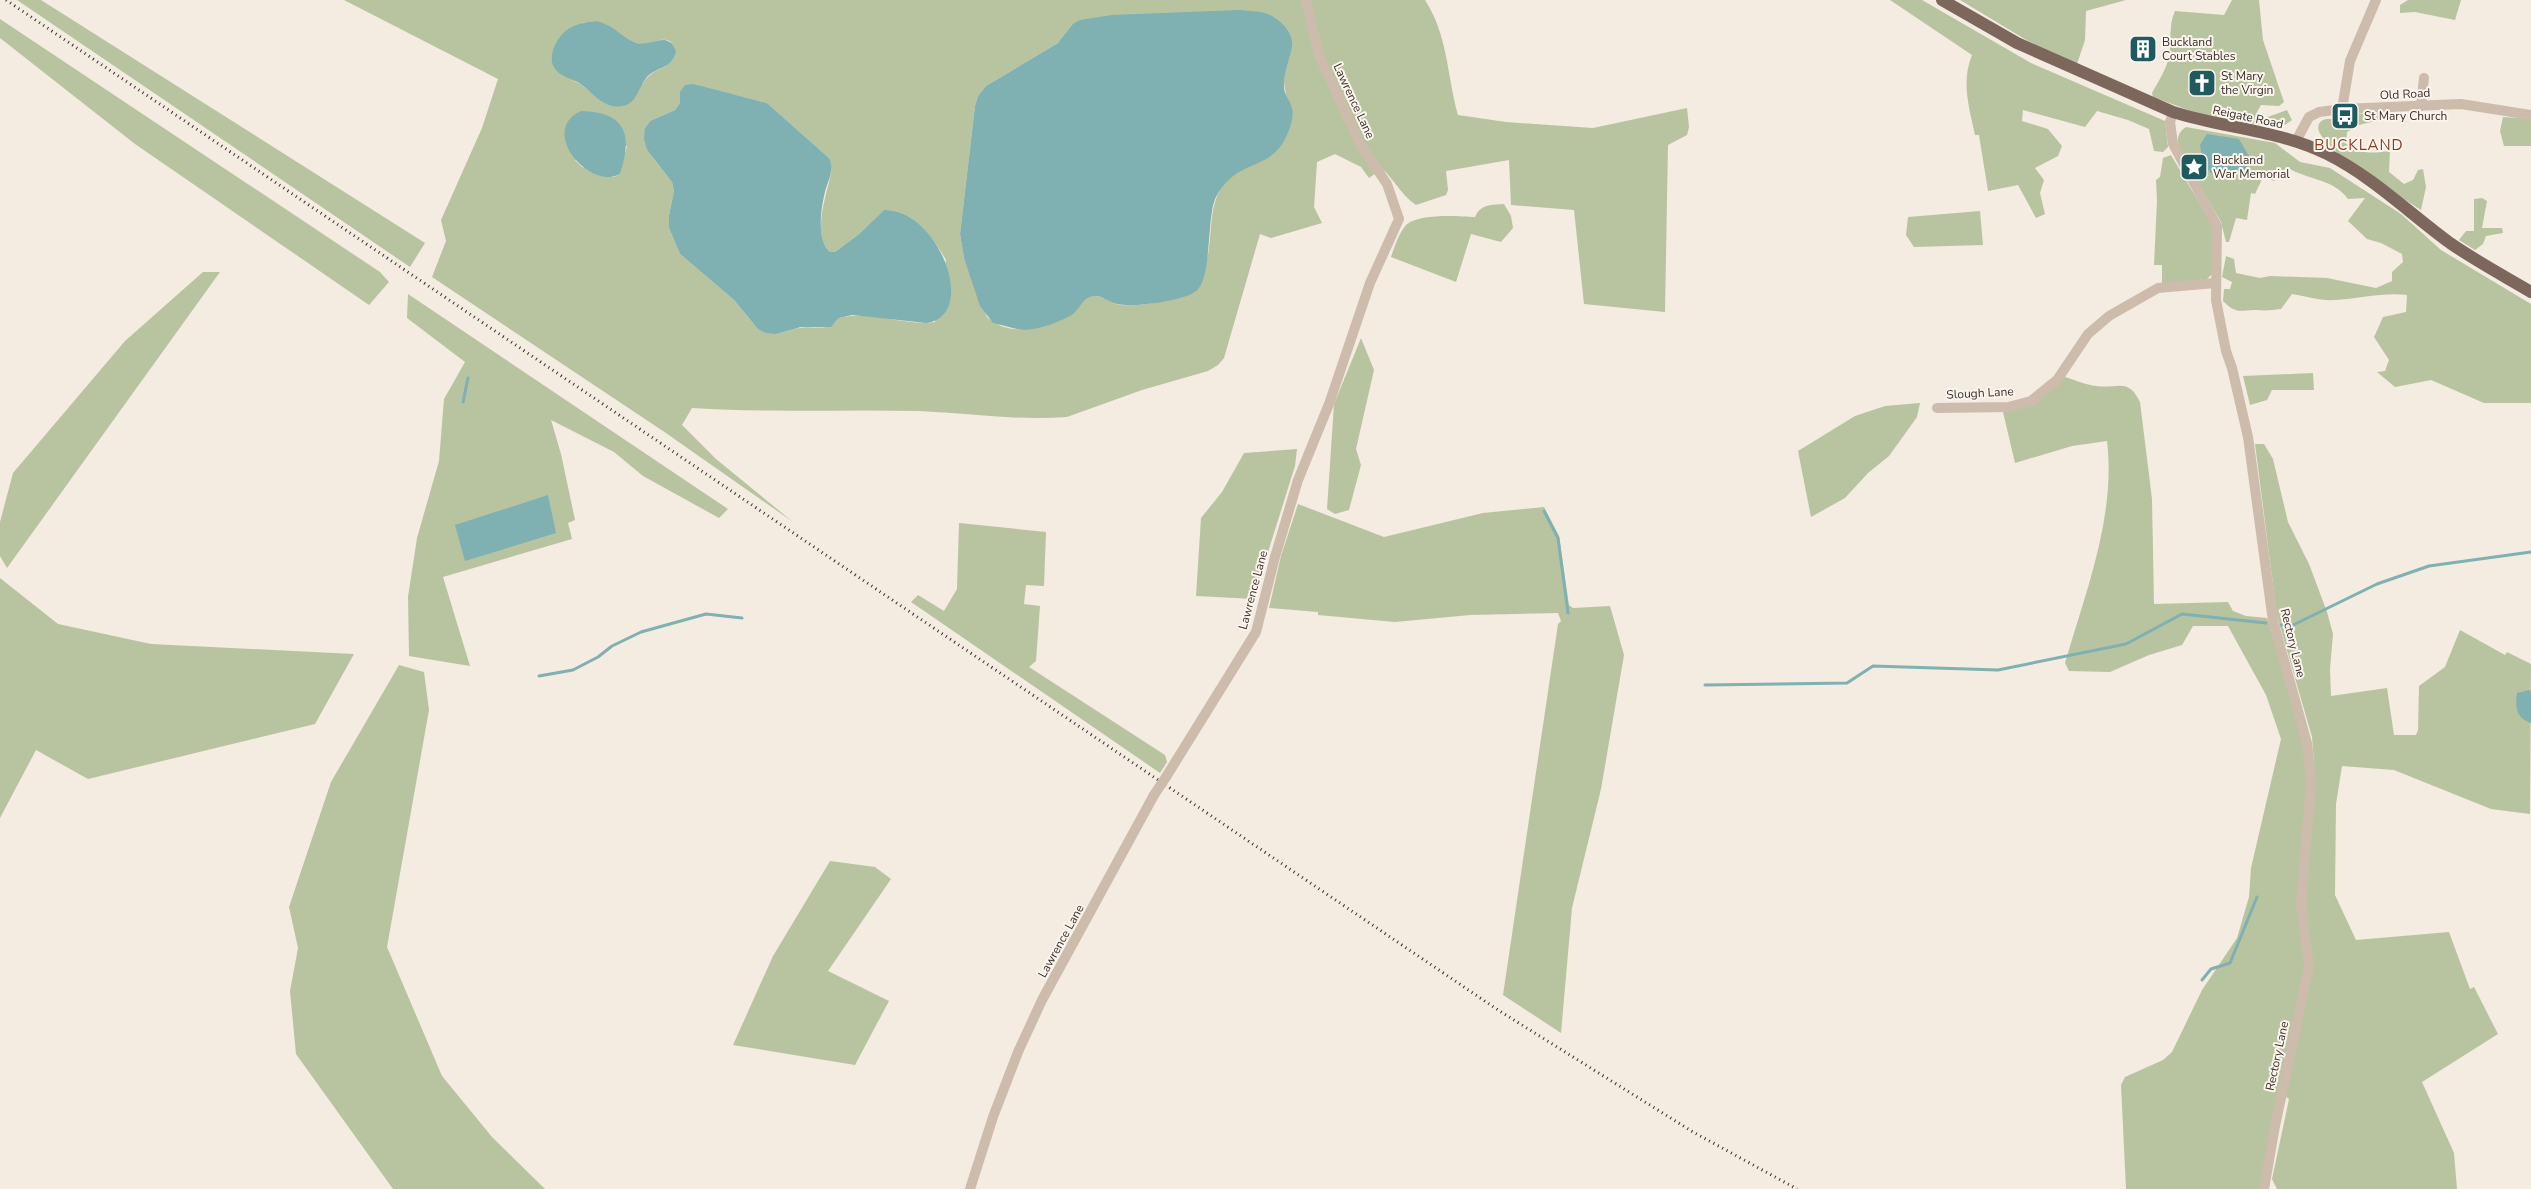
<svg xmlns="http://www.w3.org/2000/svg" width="2531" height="1189" viewBox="0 0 2531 1189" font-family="'Nunito Sans',sans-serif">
<rect width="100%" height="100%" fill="#f4ebe1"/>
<g fill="#b8c4a0" fill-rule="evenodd">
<path d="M17,0H41L425,243L410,267Z"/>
<path d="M344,0H1425C1448,35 1447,76 1458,115L1506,122L1593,128L1687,108L1689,127L1687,135L1668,145L1665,312L1584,304L1574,210L1511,205L1509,160L1446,171L1448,190L1446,195L1416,205C1399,194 1393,175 1376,164V173L1369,178L1361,167L1335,154L1317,162L1314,207L1322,223L1271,238L1260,234L1224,358L1218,365L1208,371L1142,390L1067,417C1017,421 969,413 919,411C843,409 768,413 692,408L682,425L716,459L793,522L663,431L432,277L446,241L441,220L482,128L498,79ZM596,21C607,27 631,44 643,44C653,44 659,37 670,41L675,51C672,69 659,66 648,77C642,82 639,91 635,98L606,104L580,84L561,74L581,23ZM1066,35L1290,56L1283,77L1286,95L1245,168C1206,187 1214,219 1208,255C1205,268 1199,280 1195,292C1171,300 1145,307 1120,305C1112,304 1103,296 1095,296C1082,297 1081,308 1072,314C1049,329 1008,338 987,317L964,258L960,234L975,106L978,96L986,86L1058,43ZM680,92L735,95L767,103L829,158C830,163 832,169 831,173C827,194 811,235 830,252H835L859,234L884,210C912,209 933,237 946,260L935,322C903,326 870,310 839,318C829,333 814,325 799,328C792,329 784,332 776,334L753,323L734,300L680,254L669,228V215L674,191L672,182L647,150L645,128L650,121L675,110L680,103ZM627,146L620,174L614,177L582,167L575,160Z"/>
<path d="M1890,0H1922L2031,63L2165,121L2168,147L2163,152L2154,151L2149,129L2128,120L2097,111L2085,127L2023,110L2022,121L2048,129L2062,146L2058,156L2035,168L2044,180L2040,193L2045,214L2036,218L2018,185L1988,191L1979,135H1975C1969,107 1961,82 1972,55Z"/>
<path d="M1960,0H2126L2086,11L2085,40L2077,64L2028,41Z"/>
<path d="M2232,0H2259L2263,40L2284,102L2279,106L2261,105L2257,112L2262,119L2287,110L2292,120C2284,127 2277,127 2267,126L2199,114L2153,97L2152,93C2158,82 2166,70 2169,57C2172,42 2168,26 2175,11L2224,15Z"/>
<path d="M2408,0H2461L2455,20L2415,12L2400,13V5Z"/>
<path d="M0,19L380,272L389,282L369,305L135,144L0,38Z"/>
<path d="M2379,113V120L2359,125L2347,132L2346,143C2358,155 2374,153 2390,151L2389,172L2404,184L2413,180L2418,170L2423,169L2426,187L2421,210C2405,199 2308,143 2319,124C2324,116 2332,121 2340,118L2342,123L2348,124V118L2354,114Z"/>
<path d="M2503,117L2531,119V146H2504L2500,131Z"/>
<path d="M2186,127L2275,143L2300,162L2330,168L2401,214L2441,250L2531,304V403H2484L2431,380L2395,387L2377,372L2385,371L2389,360L2374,337L2383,317L2406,312L2407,295C2383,292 2359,299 2334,300C2321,301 2305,296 2292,294L2281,309C2272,310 2266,311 2257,310C2241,309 2238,316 2223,301L2224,289H2230L2232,282L2222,277L2226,256L2234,259L2236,273L2260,278L2270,276L2327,278L2376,288L2392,281V272L2403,262L2402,254L2381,243L2367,239L2348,221L2365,198L2348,199C2334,179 2308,180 2288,168L2281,171L2274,181L2263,177L2255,194L2251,193L2247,220L2236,218L2229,242H2226L2221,222L2180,151C2177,140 2176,134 2186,127Z"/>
<path d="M2171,155L2213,226L2212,274L2207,279L2162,284V265H2154L2157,201L2156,180L2160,177L2163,158Z"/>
<path d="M2482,198L2487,201L2482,228H2502L2503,233L2486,236L2483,244L2475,250L2459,240L2466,231H2474V199Z"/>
<path d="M1504,204L1511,216L1513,228L1501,242L1471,234L1456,282L1391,257C1394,248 1399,233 1406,225C1419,213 1458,216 1475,217C1481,204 1490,205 1504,204Z"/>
<path d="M1980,211L1983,245L1914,247L1906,235L1908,217Z"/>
<path d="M203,272H220L7,568L0,556V522L13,473L125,341Z"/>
<path d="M408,294L728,509L719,518L643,476L614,452L551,420L561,454L575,520L568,523L572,539L443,577L470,666L409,656L408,597L417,538L439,461L444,399L465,362L407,318Z"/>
<path d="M1361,338L1374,370L1356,449L1361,465L1349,510L1335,514L1327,509L1334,404Z"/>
<path d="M2313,373L2314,390H2272L2267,400L2250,405L2243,376Z"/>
<path d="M2065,377C2075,380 2086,385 2096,386C2118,389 2128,377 2140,402L2152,499L2154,604L2228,602L2233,611L2246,616L2267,618L2314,765L2312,737L2277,616L2255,444H2264L2273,459L2288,522L2309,564L2327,612L2333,634L2330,669L2331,696L2387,688L2394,735H2416L2418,730L2419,686L2445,667L2460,630L2505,655L2507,652L2531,664L2530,814L2491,809L2394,770L2342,766L2336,804L2335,895L2356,940L2449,932L2470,989L2474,987L2498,1034L2422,1082L2454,1153L2457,1189H2277L2272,1179L2289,1099L2286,1097L2260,1189H2126L2121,1085L2125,1077L2163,1060L2172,1052L2202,990L2237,938L2249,897L2251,868L2281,739L2266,695L2228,626H2193L2182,645L2149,655L2110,672L2069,671L2065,663C2086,591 2116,516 2107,441L2072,446L2015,463L2003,412L2034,405Z"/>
<path d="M1920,403L1917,417L1889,456L1868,473L1845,498L1811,517L1798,451L1855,416L1885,406Z"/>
<path d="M1297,449L1295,466L1259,581L1255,599L1196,596L1201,518L1222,492L1244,453Z"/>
<path d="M1298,504L1384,537L1483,513L1544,507L1559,536L1569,605L1573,608L1610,606L1624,655L1601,789L1572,908L1561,1033L1503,995L1558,624L1561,621L1558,613L1470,615L1395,622L1318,615V612L1269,608L1281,556Z"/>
<path d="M959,523L1046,532L1044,586L1026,585L1024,604L1040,606L1036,661L1029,667L1165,755L1167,762L1160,773L911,602L918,595L944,611L957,589Z"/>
<path d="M0,578L58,624L151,644L354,654L315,724L88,779L36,750L0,818Z"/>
<path d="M399,665L424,672L429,710L387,947L442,1076L492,1137L545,1189H393L296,1054L290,991L298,948L289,907L331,782Z"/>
<path d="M830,861L875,867L891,879L828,971L889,1001L855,1065L733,1045L773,956Z"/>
</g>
<g fill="#7fb0b2">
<path d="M1239,10C1247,11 1257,11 1265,13C1278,17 1294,32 1292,46C1290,61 1283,72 1284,87C1284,95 1290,100 1292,108C1295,119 1287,138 1280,147C1262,170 1234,162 1216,197C1206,217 1213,280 1195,292C1181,301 1133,308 1117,304C1110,303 1102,296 1096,296C1083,296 1081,308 1073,314C1061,322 1040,329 1026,330C1016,330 1003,325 993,323L980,306L964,258L960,234L975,106L978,96L986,86L1058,43L1073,24L1080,20L1112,15Z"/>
<path d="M596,21C614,25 620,36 634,42C650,49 667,28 676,51C672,68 661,66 649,75C639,84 639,100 626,105C605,112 594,93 579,83C572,79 562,77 556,70C545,58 558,34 570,28C579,23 587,22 596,21Z"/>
<path d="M693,84L767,103L829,158C835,170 828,180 825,192C821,208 816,240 830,252H835L859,234L884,210C938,208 980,316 926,323L852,315L839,318L831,327H801L776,334L766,333L758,329L734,300L680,254L669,228V215L674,191L672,182L647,150L644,139L645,128L650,121L675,110L680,103V92L685,85Z"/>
<path d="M581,111C626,112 633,135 620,174C589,191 538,130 581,111Z"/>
<path d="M2207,134L2239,139L2250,158L2246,169C2218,187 2204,176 2200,145Z"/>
<path d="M548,495L556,533L465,561L455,525Z"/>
<path d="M2529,690L2531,691V723C2516,718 2515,707 2517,693Z"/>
</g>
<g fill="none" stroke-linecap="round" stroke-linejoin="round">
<g stroke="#7fb0b2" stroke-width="3">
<path d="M463,402L468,378"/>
<path d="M1544,511L1558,538L1568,613"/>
<path d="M2281,625L2291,626L2377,584L2429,566L2531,552"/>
<path d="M539,676L573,670L598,657L612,646L641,632L706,614L742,618"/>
<path d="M1705,685L1847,683L1873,666L1998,670L2126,644L2182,614L2266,623"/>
<path d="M2202,980L2211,969L2230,963L2257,897"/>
</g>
<g stroke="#cdbbac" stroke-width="10">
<path d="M2421,106L2424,78"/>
<path d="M2342,109L2350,61L2376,0"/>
<path d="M2173,112L2170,122L2173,144L2217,226L2216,300L2226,351L2232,368L2248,437L2273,621L2307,743L2311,782L2301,904L2309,966L2275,1126L2264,1189"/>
<path d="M2296,141L2309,117L2319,112L2342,109L2461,104L2531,115"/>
<path d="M1937,408L2008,407L2031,401L2057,380L2088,334L2109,316L2158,288L2215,283"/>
<path d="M1166,777L1256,632L1275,557L1298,480L1329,404L1370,283L1399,219L1387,184L1360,144L1319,55L1306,0"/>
<path d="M970,1189L993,1117L1018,1052L1042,1000L1154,795"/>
</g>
<path stroke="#7d675c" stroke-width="12" d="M1942,0L2017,43L2173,112C2223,128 2279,130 2327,154C2373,177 2409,213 2450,243C2476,261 2504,276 2531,292"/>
<path stroke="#3b302b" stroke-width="3" stroke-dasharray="1 4" stroke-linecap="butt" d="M6,0L1498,1010L1693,1132L1797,1189"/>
<path stroke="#cdbbac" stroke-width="10" d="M1154,795L1166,777"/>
</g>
<defs>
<symbol id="building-square" viewBox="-11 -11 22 22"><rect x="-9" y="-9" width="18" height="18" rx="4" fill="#1f5a5e" stroke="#fbf5ee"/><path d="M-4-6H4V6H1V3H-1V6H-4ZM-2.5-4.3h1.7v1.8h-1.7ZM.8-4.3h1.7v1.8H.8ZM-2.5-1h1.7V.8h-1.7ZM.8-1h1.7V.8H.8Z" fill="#fff"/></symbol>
<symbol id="church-square" viewBox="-11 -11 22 22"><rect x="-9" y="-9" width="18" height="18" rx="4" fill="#1f5a5e" stroke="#fbf5ee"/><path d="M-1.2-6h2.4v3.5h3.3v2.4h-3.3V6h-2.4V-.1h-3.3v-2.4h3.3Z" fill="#fff"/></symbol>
<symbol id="bus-square" viewBox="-11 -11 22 22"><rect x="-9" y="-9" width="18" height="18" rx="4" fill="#1f5a5e" stroke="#fbf5ee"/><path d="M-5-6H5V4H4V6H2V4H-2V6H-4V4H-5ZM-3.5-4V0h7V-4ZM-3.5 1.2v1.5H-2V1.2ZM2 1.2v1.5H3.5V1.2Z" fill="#fff"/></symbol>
<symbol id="sight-square" viewBox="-11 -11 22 22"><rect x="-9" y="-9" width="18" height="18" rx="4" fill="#1f5a5e" stroke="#fbf5ee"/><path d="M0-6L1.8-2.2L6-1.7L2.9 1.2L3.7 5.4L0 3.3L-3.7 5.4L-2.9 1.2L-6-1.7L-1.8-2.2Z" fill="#fff"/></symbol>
</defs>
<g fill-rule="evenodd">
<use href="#building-square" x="2127" y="33" width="32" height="32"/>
<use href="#church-square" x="2186" y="67" width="32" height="32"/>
<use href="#bus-square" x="2329" y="100" width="32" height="32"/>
<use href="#sight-square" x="2178" y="151" width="32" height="32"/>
</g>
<g text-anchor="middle" stroke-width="4" stroke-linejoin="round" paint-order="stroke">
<g font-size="12" fill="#3b302b" stroke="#fbf5ee" text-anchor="start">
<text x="2162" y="46">Buckland<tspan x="2162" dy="14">Court Stables</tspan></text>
<text x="2221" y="80">St Mary<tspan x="2221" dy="14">the Virgin</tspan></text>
<text x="2364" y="120">St Mary Church</text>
<text x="2213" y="164">Buckland<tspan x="2213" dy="14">War Memorial</tspan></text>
</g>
<g font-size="12" fill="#3b302b" stroke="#fbf5ee">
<text transform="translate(2405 94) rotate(-3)" y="4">Old Road</text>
<text transform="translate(1354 101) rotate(65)" y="4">Lawrence Lane</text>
<text transform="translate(2248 117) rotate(12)" y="4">Reigate Road</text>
<text transform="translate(1980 393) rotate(-3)" y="4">Slough Lane</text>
<text transform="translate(1253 590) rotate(-75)" y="4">Lawrence Lane</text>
<text transform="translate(2293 643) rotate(76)" y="4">Rectory Lane</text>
<text transform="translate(1061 941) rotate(-61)" y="4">Lawrence Lane</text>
<text transform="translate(2277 1056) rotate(-78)" y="4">Rectory Lane</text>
</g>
<g font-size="15" letter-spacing="1" fill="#8c3b22" stroke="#fbf5ee">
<text x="2359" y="150">BUCKLAND</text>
</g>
</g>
</svg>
